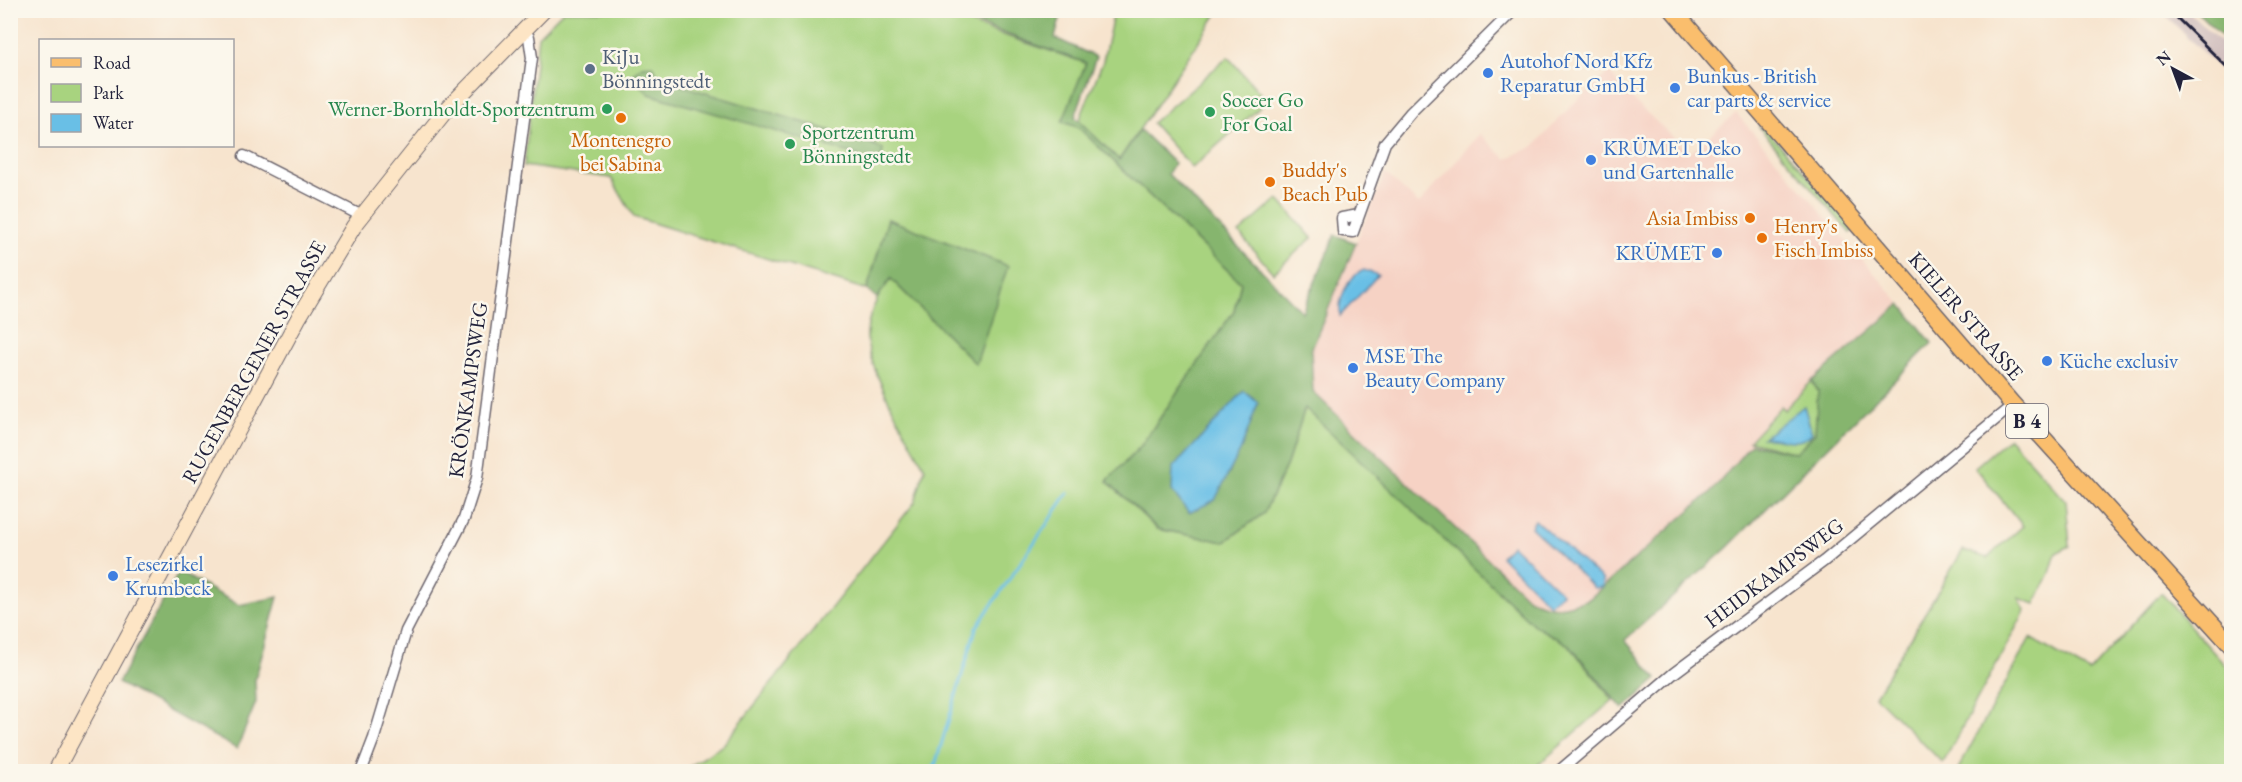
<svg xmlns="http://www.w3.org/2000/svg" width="2242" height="782" viewBox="0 0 2242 782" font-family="'EB Garamond',serif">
<rect width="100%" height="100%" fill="#fbf7ec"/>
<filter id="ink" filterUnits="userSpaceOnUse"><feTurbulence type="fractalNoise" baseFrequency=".0167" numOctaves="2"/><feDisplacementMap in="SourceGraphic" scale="12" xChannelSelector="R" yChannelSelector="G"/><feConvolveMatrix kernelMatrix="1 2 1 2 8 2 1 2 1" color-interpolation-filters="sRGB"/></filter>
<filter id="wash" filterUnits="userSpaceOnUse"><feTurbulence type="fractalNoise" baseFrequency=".008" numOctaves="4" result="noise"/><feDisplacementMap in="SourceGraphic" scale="24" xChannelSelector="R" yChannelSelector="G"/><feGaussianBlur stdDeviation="1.35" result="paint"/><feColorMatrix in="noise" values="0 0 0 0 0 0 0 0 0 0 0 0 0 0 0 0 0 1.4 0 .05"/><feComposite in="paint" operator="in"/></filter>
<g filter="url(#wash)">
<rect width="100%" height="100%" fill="#f7e4ce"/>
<path fill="#f6d2c4" d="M1609,72L1631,98L1690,153L1736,113L1901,304L1812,381L1751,444L1713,490L1589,599L1566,607L1547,608L1528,599L1313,392L1311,350L1385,173L1419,204L1480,134L1506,159L1533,147L1573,104Z"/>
<path fill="#d1bfbe" d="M2161,11H2188L2231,52V80Z"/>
<g fill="#a8d37f" stroke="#657a5d" stroke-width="1.5">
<path d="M563,11H932L1086,63L1063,122L1078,127L1241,283L1234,311L1140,447L1107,481L1157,529L1225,542L1264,513L1287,464L1305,407L1535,626L1569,645L1613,700L1531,771H683L723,745L915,502L925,468C909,439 864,363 867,333C868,313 879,294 890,278L976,363L888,219L867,290L634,217L611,178L524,166L538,36Z"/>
<path d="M1114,11H1219L1119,160L1079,121L1103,61Z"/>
<path d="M1228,57L1267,101L1192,168L1152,123Z"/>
<path d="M1759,127L1766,129L1855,229L1850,233Z"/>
<path d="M1278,199L1312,238L1273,273L1239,233Z"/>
<path d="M1812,381L1818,391L1815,433L1796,453L1749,441L1781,406L1784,410Z"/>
<path d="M2009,438L2066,501L2070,546L2056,553L2050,573L2035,604L2019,598L2025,611L1943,763L1875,696L1963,550L1987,558L2023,526L1975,467Z"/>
<path d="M2161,593L2231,672V771H1957L2030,638L2089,672Z"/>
</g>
<g fill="#86b56e" stroke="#546c54" stroke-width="1.5" fill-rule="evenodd">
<path d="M958,11H1062L1055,38L1096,57L1075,117L1119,160L1140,130L1174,163L1168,174L1302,312L1335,235L1356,243L1311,350L1313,392L1528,598C1553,611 1563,608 1589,599L1713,490L1751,444L1796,453L1815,433L1818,391L1812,381L1901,304L1932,343L1726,549L1625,640L1657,679L1623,709L1569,645L1535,626L1305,408L1287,464L1264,513L1224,542L1158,529L1107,481L1140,447L1234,311L1241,283L1078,127L1062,122L1086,63L956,16ZM1244,392L1258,403L1229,474L1174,468Z"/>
<path d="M2196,11H2231V45Z"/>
<path d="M653,65L660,79L868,142L883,149L882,157L877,161L649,94L632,76L642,66Z"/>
<path d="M888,219L1008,266L976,364L891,279L877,298L867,290Z"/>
<path d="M179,572L239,605L278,597L255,680L256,702L237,749L118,683Z"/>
</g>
<g fill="#69bfe6" stroke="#467090" stroke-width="1.5">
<path d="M1364,270L1378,275L1340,316C1338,299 1347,277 1364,270Z"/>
<path d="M1244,391L1258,403L1241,449L1215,500L1189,513L1172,491L1173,468Z"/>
<path d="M1804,406L1812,433C1798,449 1781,436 1763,438Z"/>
<path d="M1535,520L1603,580V587L1594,588L1531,527Z"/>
<path d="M1512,545L1562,593L1549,604L1501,556Z"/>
</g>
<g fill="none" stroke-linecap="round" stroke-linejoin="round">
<path stroke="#69bfe6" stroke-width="3" d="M933,772L976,628L1068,493"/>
</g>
</g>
<g filter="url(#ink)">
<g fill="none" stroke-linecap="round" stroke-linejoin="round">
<defs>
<g id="minor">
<path d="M244,156L362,216"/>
<path d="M1359,215L1342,218L1343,231L1353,232L1385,143L1411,112L1514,10"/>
<path d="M361,772L374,738L406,631L464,519L477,478L532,58L529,37L524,31"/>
<path d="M1558,772L1674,673L1824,561L2013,405"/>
</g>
<path id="secondary" d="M55,772L299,317L354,226L447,109L544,10"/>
<path id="primary" d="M1673,10L2013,405L2232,646"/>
</defs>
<use href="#minor" stroke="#6d666e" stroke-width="13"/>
<use href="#secondary" stroke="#6d666e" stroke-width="17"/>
<use href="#primary" stroke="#6d666e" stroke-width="19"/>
<use href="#minor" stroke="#fff" stroke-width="10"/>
<use href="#secondary" stroke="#fde5c5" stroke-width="15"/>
<use href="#primary" stroke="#fabe6d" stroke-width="16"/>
<path stroke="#22223b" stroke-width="3" d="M2169,10L2232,72"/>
</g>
</g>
<circle fill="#5c6f8a" stroke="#fbf7ec" stroke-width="2" cx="590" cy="69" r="6"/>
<g fill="#3f7fe0" stroke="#fbf7ec" stroke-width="2">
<circle cx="1488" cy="73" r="6"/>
<circle cx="1675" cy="88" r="6"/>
<circle cx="1591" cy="160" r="6"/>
<circle cx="1717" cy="253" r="6"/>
<circle cx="2047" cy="361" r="6"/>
<circle cx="1353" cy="368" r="6"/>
<circle cx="113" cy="576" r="6"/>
</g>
<g fill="#2e9e5b" stroke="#fbf7ec" stroke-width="2">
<circle cx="607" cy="109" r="6"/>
<circle cx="1210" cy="112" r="6"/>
<circle cx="790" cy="144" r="6"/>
</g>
<g fill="#e8710a" stroke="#fbf7ec" stroke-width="2">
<circle cx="621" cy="118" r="6"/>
<circle cx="1270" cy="182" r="6"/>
<circle cx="1750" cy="218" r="6"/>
<circle cx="1762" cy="238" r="6"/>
</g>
<g text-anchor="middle" stroke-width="5" stroke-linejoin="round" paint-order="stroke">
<rect fill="#fbf7ec" stroke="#636270" stroke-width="1.5" x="2006" y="404" width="42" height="34" rx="4.5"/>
<g font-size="20" font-weight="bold" fill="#22223b">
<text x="2027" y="428">B 4</text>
</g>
<g font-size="21" fill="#4e5e75" stroke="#fbf7ec" text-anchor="start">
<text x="602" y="64">KiJu<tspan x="602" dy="24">Bönningstedt</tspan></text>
</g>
<g font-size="21" fill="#366cbe" stroke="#fbf7ec" text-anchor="start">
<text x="1500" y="68">Autohof Nord Kfz<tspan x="1500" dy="24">Reparatur GmbH</tspan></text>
<text x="1687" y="83">Bunkus - British<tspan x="1687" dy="24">car parts &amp; service</tspan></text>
<text x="1603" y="155">KRÜMET Deko<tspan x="1603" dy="24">und Gartenhalle</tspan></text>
<text x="1705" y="260" text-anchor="end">KRÜMET</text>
<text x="1365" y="363">MSE The<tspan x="1365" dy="24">Beauty Company</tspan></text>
<text x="2059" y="368">Küche exclusiv</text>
<text x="125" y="571">Lesezirkel<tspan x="125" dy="24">Krumbeck</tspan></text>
</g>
<g font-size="21" fill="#27864d" stroke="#fbf7ec" text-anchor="start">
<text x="1222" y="107">Soccer Go<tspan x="1222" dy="24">For Goal</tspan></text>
<text x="595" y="116" text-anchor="end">Werner-Bornholdt-Sportzentrum</text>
<text x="802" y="139">Sportzentrum<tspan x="802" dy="24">Bönningstedt</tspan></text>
</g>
<g font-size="21" fill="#c56008" stroke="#fbf7ec" text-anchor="start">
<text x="621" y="147" text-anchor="middle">Montenegro<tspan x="621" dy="24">bei Sabina</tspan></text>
<text x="1282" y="177">Buddy's<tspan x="1282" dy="24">Beach Pub</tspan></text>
<text x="1738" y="225" text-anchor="end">Asia Imbiss</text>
<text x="1774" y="233">Henry's<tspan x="1774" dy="24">Fisch Imbiss</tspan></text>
</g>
<g font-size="21" fill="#22223b" stroke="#fbf7ec">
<text transform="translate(1966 316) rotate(49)" y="7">KIELER STRASSE</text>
<text transform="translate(254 362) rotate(-61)" y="7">RUGENBERGENER STRASSE</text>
<text transform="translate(468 390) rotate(-82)" y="7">KRÖNKAMPSWEG</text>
<text transform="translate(1774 573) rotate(-37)" y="7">HEIDKAMPSWEG</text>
</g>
</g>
<rect width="2242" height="782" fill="none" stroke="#fbf7ec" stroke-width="36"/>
<rect x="39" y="39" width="195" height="108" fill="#fbf7ec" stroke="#a4a2a5" stroke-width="1.5"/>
<rect x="51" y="58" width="30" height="9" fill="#fabe6d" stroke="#a4a2a5" stroke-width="1.5"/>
<text x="93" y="69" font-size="18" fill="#22223b">Road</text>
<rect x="51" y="84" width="30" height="18" fill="#a8d37f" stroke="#a4a2a5" stroke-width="1.5"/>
<text x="93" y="99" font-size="18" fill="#22223b">Park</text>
<rect x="51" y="114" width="30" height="18" fill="#69bfe6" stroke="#a4a2a5" stroke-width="1.5"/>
<text x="93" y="129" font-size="18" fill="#22223b">Water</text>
<g transform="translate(2173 69) rotate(319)" stroke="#fbf7ec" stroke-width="4.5" paint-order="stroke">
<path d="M0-4.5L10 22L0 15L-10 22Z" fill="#22223b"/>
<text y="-9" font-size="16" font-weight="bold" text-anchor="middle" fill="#22223b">N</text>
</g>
</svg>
